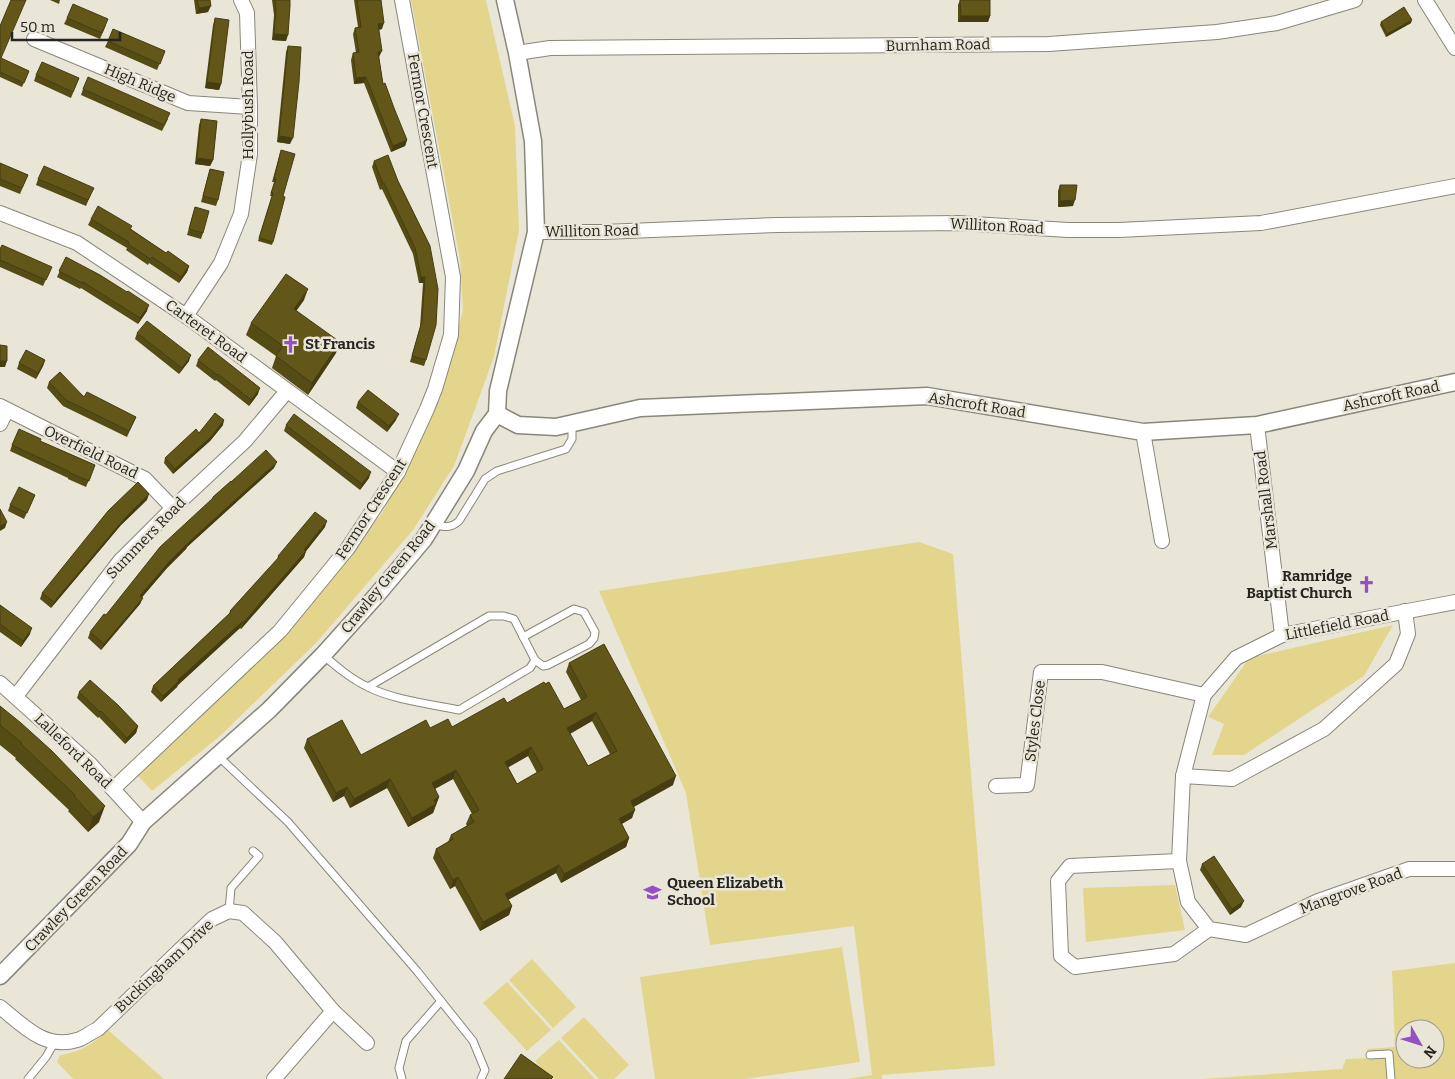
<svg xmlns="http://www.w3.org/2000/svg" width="1455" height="1079" viewBox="0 0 1455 1079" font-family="Bitter,serif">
<rect width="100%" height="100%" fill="#e9e6d8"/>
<g fill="#e3d68c" fill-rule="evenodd">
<path d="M411,0H486L515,126L519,230L494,357L454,466L413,530L317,642L220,736L152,791L137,775L286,634L382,513L441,397L463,310L460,259Z"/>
<path d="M919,542L953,554L995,1066L882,1075V1079H847L872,1075L854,926L710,945L686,793L599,591Z"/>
<path d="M1393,625L1364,676L1244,755H1212L1224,724L1208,717L1249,658Z"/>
<path d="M1175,885L1185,930L1086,942L1083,888Z"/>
<path d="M842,947L860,1062L745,1079H655L640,977Z"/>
<path d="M532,959L576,1007L553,1028L509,980Z"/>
<path d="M1455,963V1079H1200L1342,1069L1346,1059L1368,1058L1367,1049L1395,1047L1392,971ZM1405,1029H1435V1059H1405Z"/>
<path d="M507,982L551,1030L527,1051L483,1003Z"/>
<path d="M584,1017L629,1065L614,1079H599L561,1038Z"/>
<path d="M108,1030L164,1079H73L57,1062L60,1055C82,1052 92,1044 108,1030Z"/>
<path d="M559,1040L595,1079H552L535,1061Z"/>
</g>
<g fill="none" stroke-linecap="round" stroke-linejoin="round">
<defs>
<g id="service">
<path d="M433,524C444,527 450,529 459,521L485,479L497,471L566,449L572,439V424"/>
<path d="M523,637L574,609L584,612L595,632L594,638L589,644L548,665L543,666L535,660"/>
<path d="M323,655C337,667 351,679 368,687C394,700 430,704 459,710L530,668L535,660L514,619L504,616H489L368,687"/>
<path d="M218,756L288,822L417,971L473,1041L485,1070L481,1079"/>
<path d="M229,911L231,888L259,856L253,851"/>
<path d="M1370,1055L1389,1054L1391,1079"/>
<path d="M28,1079L46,1057L54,1043"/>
<path d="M402,1079L399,1068L406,1041L441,1001"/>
</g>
<g id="minor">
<path d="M1425,0L1455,48"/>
<path d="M34,39L188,103L250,107"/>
<path d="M517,53L550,48L1049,44L1217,32L1277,23L1355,0"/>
<path d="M0,213L77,243L186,316L398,472"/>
<path d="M536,232H603L777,225L958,223L1068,230H1119L1261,223L1455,186"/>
<path d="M186,316L221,263L241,214L250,154V107L247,13L241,0"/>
<path d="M0,406L145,479L173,508"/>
<path d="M0,424L7,410"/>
<path d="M1257,425L1282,635"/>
<path d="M1143,432L1162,541"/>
<path d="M1405,611L1408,634L1396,664L1324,729L1232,779L1183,776L1179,861L1188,902L1209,929L1246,935L1318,901L1409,869H1455"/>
<path d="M0,683L90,764L143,822"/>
<path d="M16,696L120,561L173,508L245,441L287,391"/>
<path d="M1183,776L1204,695L1236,658L1282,635L1455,602"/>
<path d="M996,786L1027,785L1041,672H1102L1204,695"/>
<path d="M113,789L280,631L348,548L398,472L427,409L435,389L451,335L453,277L402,0"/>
<path d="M1179,861L1070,866L1058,881L1061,956L1075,967L1174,954L1209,929"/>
<path d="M0,1007C23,1025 44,1050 77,1040C84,1038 91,1032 98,1029L212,919L229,911L243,913L275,942L333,1011L367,1043"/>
<path d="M274,1079L333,1011"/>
</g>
<g id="tertiary">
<path d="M497,414L518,425L556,427L640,408L927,396L1143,432L1257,425L1455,382"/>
<path d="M0,976L129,844L143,822L269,710L323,655L376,596L424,539L466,471L484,431L497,414L498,391L536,232L533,141L517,53L505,0"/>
</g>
</defs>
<use href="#service" stroke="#89877a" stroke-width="9"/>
<use href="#minor" stroke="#89877a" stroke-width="16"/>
<use href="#tertiary" stroke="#89877a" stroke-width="19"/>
<use href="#service" stroke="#fff" stroke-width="7"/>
<use href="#minor" stroke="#fff" stroke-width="14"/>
<use href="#tertiary" stroke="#fff" stroke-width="16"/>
</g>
<g fill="#544b15" fill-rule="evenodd">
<path d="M50,0H60L59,4Z"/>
<path d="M194,0H210L208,12L196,14Z"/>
<path d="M272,0H290L286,41L272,40L274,15Z"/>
<path d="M354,0H381L382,29L379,30V58L383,84L407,140L405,146L391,152L364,83L354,84L351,60L353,53H356L353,34L355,28L358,27Z"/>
<path d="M960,0L990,16L988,22H958V5Z"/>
<path d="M67,18L106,25L100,39L64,24Z"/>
<path d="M215,18L221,84L219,90L205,88L213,25Z"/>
<path d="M1381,22L1411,23L1386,37L1380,25Z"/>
<path d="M0,26L1,59L29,71L22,87L0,77Z"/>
<path d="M108,41L165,51L157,70L105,47Z"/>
<path d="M288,46L290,144L277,142L286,52Z"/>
<path d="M36,75L79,78L71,98L34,81Z"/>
<path d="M83,89L168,119L162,131L81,95Z"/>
<path d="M201,119L213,160L210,166L195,164L199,125Z"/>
<path d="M280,153L273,242L272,245L258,241L272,196H270L274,182H272Z"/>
<path d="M374,161L398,181L430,246L426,360L424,366L410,362L420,327L423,283H419L413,254L382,189L380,190L372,167Z"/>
<path d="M0,163L28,175L20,194L0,186Z"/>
<path d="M210,169L218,200L216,206L201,202Z"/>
<path d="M38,179L91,194L86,206L36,185Z"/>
<path d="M1060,185L1073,206L1058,207V191Z"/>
<path d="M195,207L203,233L201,239L187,235Z"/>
<path d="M91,219L131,229L166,253L189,266L187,272L179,283L149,263L148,265L126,250L127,248L88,225Z"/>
<path d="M0,249L49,273L43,286L0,267Z"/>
<path d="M66,257L147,311L138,324L81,288L80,289L57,277Z"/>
<path d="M304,300L296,311L336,353L308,395L272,368L276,356L246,335L251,323Z"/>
<path d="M137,333L189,361L179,374L135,339Z"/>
<path d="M45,360L43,366L36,379L17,369L19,363Z"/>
<path d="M198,360L258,394L249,406L216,380L215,381L196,366Z"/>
<path d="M49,382L136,417L127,437L63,406L47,388Z"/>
<path d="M358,402L396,420L387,432L356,408Z"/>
<path d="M223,425L210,441L173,474L164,463L165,458L199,433Z"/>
<path d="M286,425L369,478L360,490L284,431Z"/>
<path d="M40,441L95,465L86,487L68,479V478L10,451L12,445Z"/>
<path d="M274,468L187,547L186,549L167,568L142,597L140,604L101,650L88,638L90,632L106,615L212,499L213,497L231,482Z"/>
<path d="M35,495L24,519L8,511L10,505Z"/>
<path d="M147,500L121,525L51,608L40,599L42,593Z"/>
<path d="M325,527L306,551L304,557L241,629L240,628L178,685L177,687L161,702L151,692L153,686L229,614L230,611L277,560L278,556Z"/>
<path d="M0,605L30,634L21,647L0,632Z"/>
<path d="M569,663L673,785L634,807L632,818L622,824L629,838L626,847L561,883L556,873L508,900L512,906L509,915L480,931L455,886L450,889L433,858L436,849L448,842L451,835L467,826L466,824L470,815L472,814L453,779L435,789L439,797L433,813L408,827L387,788L350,808L344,796L333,802L304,748L307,739L361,755L430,728L452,727L507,703L564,709L581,700L566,672ZM592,721L610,754L588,766L570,734ZM528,756L537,773L517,784L508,767Z"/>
<path d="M79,692L138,726L136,733L125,744L99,717L98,718L77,698Z"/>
<path d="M0,706L99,822L88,832L68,811L69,810L15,759L16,758L0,745Z"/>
<path d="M1202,864L1241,907L1230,915L1200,870Z"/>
</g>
<g fill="#453d11">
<path d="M211,6L208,12L196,14L199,8Z"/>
<path d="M961,16H990L988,22H958Z"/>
<path d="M1412,20L1411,23L1386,37L1387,34Z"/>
<path d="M384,23L382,29L376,30L378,24Z"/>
<path d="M274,34L288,35L286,41L272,40Z"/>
<path d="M382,51L379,57L376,58L378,52Z"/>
<path d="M366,77L364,83L354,84L356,78Z"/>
<path d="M207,82L221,84L219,90L205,88Z"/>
<path d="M279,136L293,138L290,144L277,142Z"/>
<path d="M407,140L405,146L391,152L393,146Z"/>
<path d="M197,158L213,160L210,166L195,164Z"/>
<path d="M1075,200L1073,206L1058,207L1060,201Z"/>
<path d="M189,266L187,272L179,283L181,277Z"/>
<path d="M421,277H425L423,283H419Z"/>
<path d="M308,289L304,300L289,321L294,309Z"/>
<path d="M149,305L147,311L138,324L140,318Z"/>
<path d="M340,342L336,353L308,395L312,383Z"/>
<path d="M191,355L189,361L179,374L182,368Z"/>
<path d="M45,360L43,366L36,379L38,373Z"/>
<path d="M0,361H7L5,367H0Z"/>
<path d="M260,388L258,394L249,406L251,400Z"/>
<path d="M399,414L396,420L387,432L389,426Z"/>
<path d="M224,420L223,425L210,441L173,474L175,469Z"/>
<path d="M277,462L274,468L187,547L186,549L167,568L138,602L140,596L169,562L188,543Z"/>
<path d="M371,472L369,478L360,490L362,484Z"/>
<path d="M149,494L147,500L121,525L51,608L54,602L124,519Z"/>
<path d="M327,521L325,527L303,555L306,551L304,557L241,629L243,623L304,550Z"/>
<path d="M7,522L5,528L0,531V526Z"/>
<path d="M143,598L140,604L101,650L104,644Z"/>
<path d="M242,622L240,628L178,685L177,687L161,702L163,696L178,680Z"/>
<path d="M32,628L30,634L21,647L23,641Z"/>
<path d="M596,712L592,721L564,737L567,728Z"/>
<path d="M138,726L136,733L125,744L127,738Z"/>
<path d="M531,747L528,756L502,771L505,762Z"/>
<path d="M456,770L453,779L428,792L432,783Z"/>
<path d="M676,776L673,785L627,810L631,801Z"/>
<path d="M390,779L387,788L350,808L354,799Z"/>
<path d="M347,787L344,796L333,802L336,793Z"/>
<path d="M439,797L433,813L408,827L412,818L434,800Z"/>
<path d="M105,806L99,822L88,832L93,817Z"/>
<path d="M635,810L632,818L615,827L619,819Z"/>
<path d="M629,838L626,847L561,883L564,874Z"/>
<path d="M559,865L556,873L502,903L505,894Z"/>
<path d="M458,877L455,886L450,889L453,880Z"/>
<path d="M1244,901L1241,907L1230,915L1232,909Z"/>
<path d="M512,906L509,915L480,931L483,922Z"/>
</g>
<g fill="#625718" stroke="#453d11" fill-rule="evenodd">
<path d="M11,0H26L1,58L29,71L24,83L0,72V26Z"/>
<path d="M197,0H210L211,6L199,8Z"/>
<path d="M275,0H290V6L288,35L274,34L276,9Z"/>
<path d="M357,0H381L384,23L378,24L382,51L378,52L383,84L385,83L394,108L407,140L393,146L366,77L356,78L353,53L359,52L355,28L361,27Z"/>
<path d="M960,0H990V16H961Z"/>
<path d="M73,4L108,19L102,33L67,18Z"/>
<path d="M1404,7L1412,20L1387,34L1381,22Z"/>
<path d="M215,18L229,20L221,84L207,82Z"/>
<path d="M113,29L165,51L160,64L108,41Z"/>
<path d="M288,46L301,47L299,82L293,138L279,136Z"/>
<path d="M42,62L79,78L73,92L36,75Z"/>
<path d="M88,77L170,113L164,125L83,89Z"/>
<path d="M201,119L217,121L213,160L197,158Z"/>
<path d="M281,150L295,154L283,196L285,197L273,242L259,238L273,193H271L276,179H274Z"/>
<path d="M388,155L398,181L430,246L438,289L436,325L426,360L412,356L422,321L425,277H421L415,248L384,183L383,184L374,161Z"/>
<path d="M0,163L28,175L22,188L0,179Z"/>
<path d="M44,166L94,188L88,200L38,179Z"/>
<path d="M210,169L224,172L218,200L203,196Z"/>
<path d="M1060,185H1077L1075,200L1060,201Z"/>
<path d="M98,206L132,226L130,229L166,253L168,251L189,266L181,277L152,257L150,259L128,244L129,242L91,219Z"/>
<path d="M195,207L209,211L203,233L189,229Z"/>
<path d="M2,245L52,267L46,280L0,260V249Z"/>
<path d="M66,257L100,275L127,292L128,291L149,305L140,318L83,282L82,283L59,271Z"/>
<path d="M286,274L308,289L294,309L340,342L312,383L276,356L283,346L251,323Z"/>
<path d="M147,321L191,355L182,368L137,333Z"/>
<path d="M0,345L7,346V361H0Z"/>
<path d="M208,347L260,388L251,400L218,374L217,375L198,360Z"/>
<path d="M26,350L45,360L38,373L19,363Z"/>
<path d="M60,372L84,397L87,392L136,417L129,431L66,400L49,382Z"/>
<path d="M368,390L399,414L389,426L358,402Z"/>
<path d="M215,413L224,420L212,436L175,469L165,458L196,429L199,433Z"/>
<path d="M294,414L371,472L362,484L286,425Z"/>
<path d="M19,429L41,439L40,441L95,465L89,481L70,473V472L12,445Z"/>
<path d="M266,450L277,462L188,543L169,562L140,596L143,598L104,644L90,632L104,614L106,615L160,547L213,498V497L231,481V482Z"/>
<path d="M138,482L149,494L124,519L54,602L42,593L108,511Z"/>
<path d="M19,487L35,495L27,513L10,505Z"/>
<path d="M0,509L7,522L0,526Z"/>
<path d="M315,512L327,521L304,550L306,551L243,623L242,622L178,680L179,681L163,696L153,686L231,612L230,611L279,557L278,556Z"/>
<path d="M0,605L32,628L23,641L0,624Z"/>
<path d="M604,644L676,776L631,801L635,810L619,819L629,838L564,874L559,865L505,894L512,906L483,922L458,877L453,880L436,849L453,839L451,835L474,822L470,815L479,810L456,770L432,783L439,797L434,800L436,804L412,818L390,779L354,799L347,787L336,793L307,739L342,720L361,755L426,720L430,728L448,719L452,727L504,698L507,703L544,682L545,684L549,682L564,709L587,697L569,663ZM596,712L617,751L588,766L567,728ZM531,747L543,769L517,784L505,762Z"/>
<path d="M90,680L118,705L138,726L127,738L101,711L100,712L79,692Z"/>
<path d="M0,706L21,723L52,751L105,806L93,817L74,796L75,795L21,744L22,743L0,725Z"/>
<path d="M1214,856L1244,901L1232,909L1202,864Z"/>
<path d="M521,1054L553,1077L551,1079H504Z"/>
</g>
<defs>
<symbol id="church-bare" viewBox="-9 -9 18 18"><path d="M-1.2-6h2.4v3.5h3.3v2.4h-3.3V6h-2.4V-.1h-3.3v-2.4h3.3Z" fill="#9650c4" stroke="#e9e6d8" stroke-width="2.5" paint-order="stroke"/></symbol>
<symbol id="school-bare" viewBox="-9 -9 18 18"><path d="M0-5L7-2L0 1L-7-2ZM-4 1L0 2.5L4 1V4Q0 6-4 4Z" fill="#9650c4" stroke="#e9e6d8" stroke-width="2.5" paint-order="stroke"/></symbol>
</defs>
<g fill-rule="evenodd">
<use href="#church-bare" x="278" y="332" width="25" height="25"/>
<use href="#church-bare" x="1354" y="572" width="25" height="25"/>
<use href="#school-bare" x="640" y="880" width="25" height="25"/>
</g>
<g text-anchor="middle" stroke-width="5" stroke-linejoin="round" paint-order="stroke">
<g font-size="15" fill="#25241f" stroke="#e9e6d8">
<text transform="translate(938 45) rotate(-1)" y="5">Burnham Road</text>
<text transform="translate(140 83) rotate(23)" y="5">High Ridge</text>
<text transform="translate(248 105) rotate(-90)" y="5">Hollybush Road</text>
<text transform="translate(423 111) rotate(80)" y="5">Fermor Crescent</text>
<text transform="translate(997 226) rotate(3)" y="5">Williton Road</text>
<text transform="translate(592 231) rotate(-1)" y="5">Williton Road</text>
<text transform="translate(206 331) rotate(36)" y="5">Carteret Road</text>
<text transform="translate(1391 396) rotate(-12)" y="5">Ashcroft Road</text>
<text transform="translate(977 405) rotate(9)" y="5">Ashcroft Road</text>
<text transform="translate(91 452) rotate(26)" y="5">Overfield Road</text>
<text transform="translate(1266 500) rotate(-97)" y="5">Marshall Road</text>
<text transform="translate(371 509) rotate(-57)" y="5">Fermor Crescent</text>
<text transform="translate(146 538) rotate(-46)" y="5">Summers Road</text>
<text transform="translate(388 577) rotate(-51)" y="5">Crawley Green Road</text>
<text transform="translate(1337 625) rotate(-11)" y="5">Littlefield Road</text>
<text transform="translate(1035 721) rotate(-83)" y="5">Styles Close</text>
<text transform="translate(73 751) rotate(44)" y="5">Lalleford Road</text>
<text transform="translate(1351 891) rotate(-20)" y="5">Mangrove Road</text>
<text transform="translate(76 899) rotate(-46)" y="5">Crawley Green Road</text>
<text transform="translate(164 966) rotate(-43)" y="5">Buckingham Drive</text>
</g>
<g font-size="15" font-weight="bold" fill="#25241f" stroke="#e9e6d8" text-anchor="start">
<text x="305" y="349">St Francis</text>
<text x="1352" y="581" text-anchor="end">Ramridge<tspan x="1352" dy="17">Baptist Church</tspan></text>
<text x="667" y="888">Queen Elizabeth<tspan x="667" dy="17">School</tspan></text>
</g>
</g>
<g transform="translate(1420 1044) rotate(129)"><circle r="24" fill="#e9e6d8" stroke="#9b988e"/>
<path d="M0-4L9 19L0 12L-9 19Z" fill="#9650c4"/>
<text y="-8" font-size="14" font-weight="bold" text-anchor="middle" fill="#25241f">N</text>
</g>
<path d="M12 32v8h108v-8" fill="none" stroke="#25241f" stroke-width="2.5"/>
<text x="20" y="32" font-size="15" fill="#25241f" stroke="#e9e6d8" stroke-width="4" paint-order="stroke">50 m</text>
</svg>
